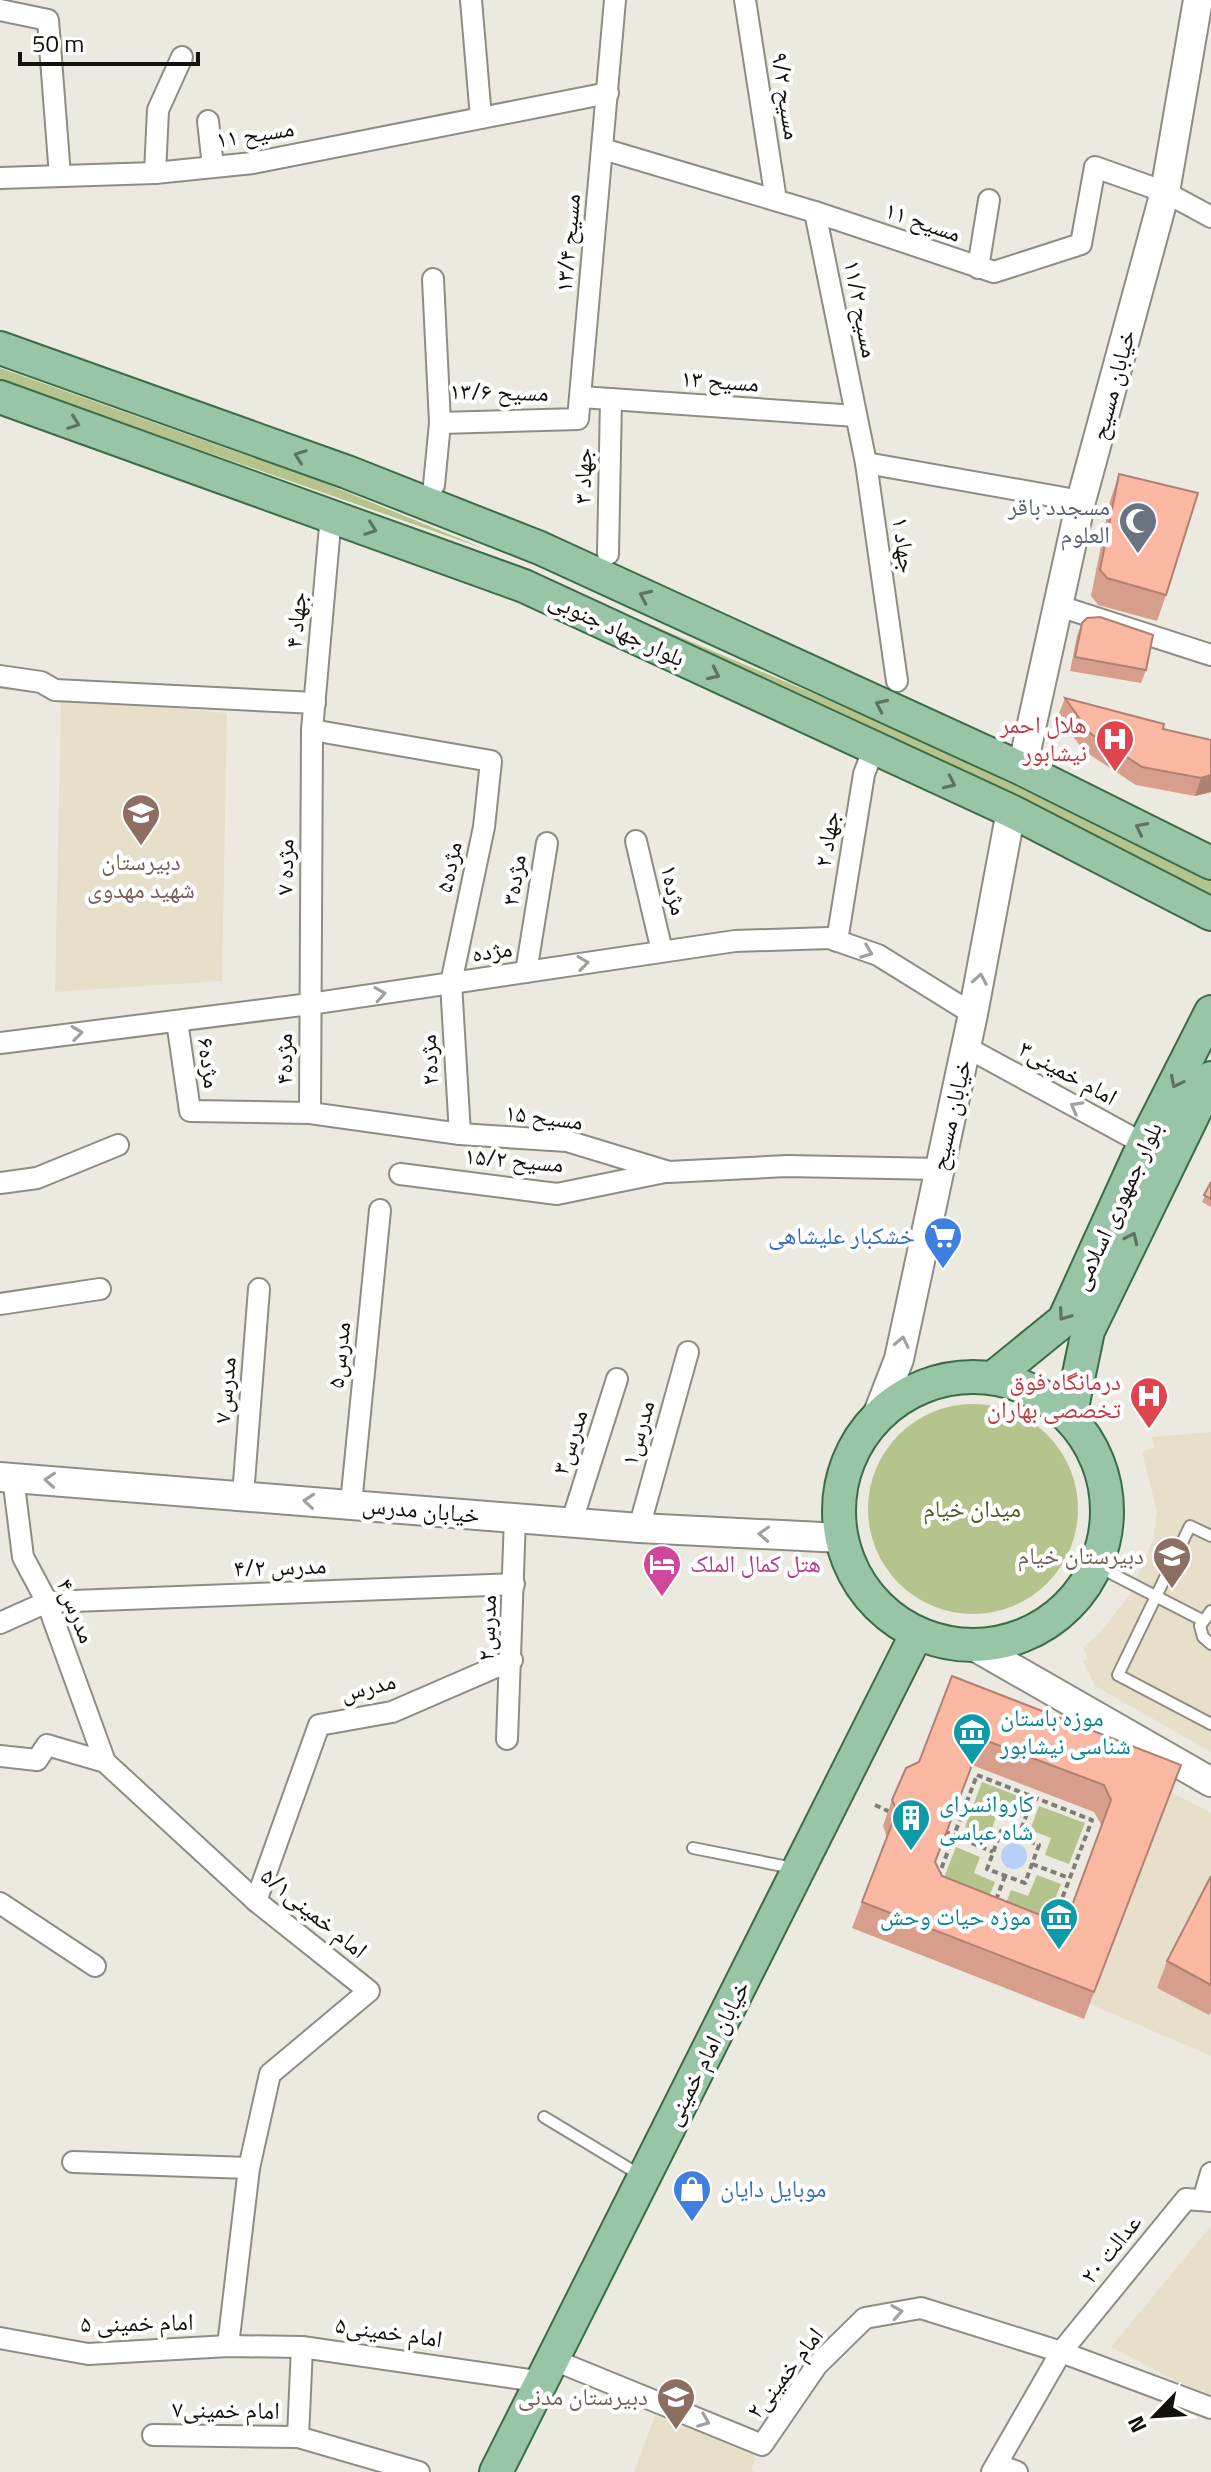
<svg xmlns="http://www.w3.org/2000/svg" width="1211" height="2472" viewBox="0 0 1211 2472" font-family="'Titillium Web','Noto Naskh Arabic',sans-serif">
<rect width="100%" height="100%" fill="#eceae0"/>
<g fill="#e8dfca">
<path d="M61,697L227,713L222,981L55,992Z"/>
<path d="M1211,1432V1752L1095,1686L1083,1661L1088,1658L1083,1647L1099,1634L1131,1593L1153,1539L1157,1512L1142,1452L1155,1447L1152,1437Z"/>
<path d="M1171,1792L1211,1813V2056L1090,2004Z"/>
<path d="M1211,2226V2399L1111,2347Z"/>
<path d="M655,2416L750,2446L755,2460L751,2470L754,2472H634Z"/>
</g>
<g fill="#b5c38c">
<path d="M0,368L322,482L485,549L0,380Z"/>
<path d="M548,581L859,713L1211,877V893H1195Z"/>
<circle cx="973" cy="1509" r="105"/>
<path d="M982,1782L1023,1798L1014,1822L997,1815L989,1837L965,1827Z"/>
<path d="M1039,1806L1085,1823L1069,1864L1045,1855L1051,1838L1030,1830Z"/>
<path d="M956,1847L980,1857L974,1873L995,1882L985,1906L940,1888Z"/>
<path d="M1037,1875L1061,1884L1043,1929L1002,1914L1011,1890L1028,1896Z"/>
</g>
<circle fill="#b6d0f7" cx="1014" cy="1856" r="13"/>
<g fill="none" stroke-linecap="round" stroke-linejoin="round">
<defs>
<g id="lane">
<path d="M1211,1536L1190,1526L1118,1675L1211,1724"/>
<path d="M1095,1565L1202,1620"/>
<path d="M1211,1611L1200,1626L1203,1637L1211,1644"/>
<path d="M693,1848L793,1868"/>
<path d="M544,2117L640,2175"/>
</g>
<g id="street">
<path d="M471,0L481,118"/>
<path d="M745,0L776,200"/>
<path d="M0,10L48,20L60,176"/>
<path d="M208,121L213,167"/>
<path d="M603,149L815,212L994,272L1081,244L1095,167L1165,192L1211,217"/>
<path d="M155,173L158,110L182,57"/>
<path d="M0,178L155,173L253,163L608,93"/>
<path d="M815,212L866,463L897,681"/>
<path d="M978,268L989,200"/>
<path d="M433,279L440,423L578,419L615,0"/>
<path d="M581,397L856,416"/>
<path d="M866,463L1081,501"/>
<path d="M434,485L440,423"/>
<path d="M608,554L611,399"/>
<path d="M1059,606L1211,655"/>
<path d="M0,676L41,682L55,690L315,703"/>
<path d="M312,730L491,761L484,827L451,983L460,1134"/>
<path d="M636,841L662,951"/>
<path d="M837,941L864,774L874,748"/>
<path d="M526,972L547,843"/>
<path d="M177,1021L190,1111L310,1113L460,1134L567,1141L669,1172L787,1166L939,1169"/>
<path d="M0,1043L310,1004L735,941L829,938L878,955L973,1014"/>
<path d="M966,1047L1144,1144"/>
<path d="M310,1113L312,730L331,515"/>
<path d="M400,1174L557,1194L665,1172"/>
<path d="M0,1183L37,1178L118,1145"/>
<path d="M0,1304L100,1289"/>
<path d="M13,1477L23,1557L47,1602L105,1762"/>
<path d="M243,1495L259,1289"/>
<path d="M351,1504L380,1210"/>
<path d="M572,1521L617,1379"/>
<path d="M639,1528L688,1352"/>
<path d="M0,1623L47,1602L514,1584"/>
<path d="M507,1739L515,1518"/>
<path d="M0,1756L37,1760L47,1745L105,1762L256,1901L369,1991L270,2074L249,2168L228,2346"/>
<path d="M256,1901L319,1725L392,1712L512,1660"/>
<path d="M0,1903L95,1966"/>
<path d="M73,2162L249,2168"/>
<path d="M1203,2200L1211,2173"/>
<path d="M0,2338L88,2354L228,2346L302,2347L543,2382"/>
<path d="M302,2347L298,2437L419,2472"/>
<path d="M554,2360L762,2445L817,2365L865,2318L921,2308L1061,2352L1211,2408"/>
<path d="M153,2435L298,2437"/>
<path d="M997,2464L1017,2472"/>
<path d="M992,2472L1061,2352L1186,2199L1211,2201"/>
</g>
<g id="secondary">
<path d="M1022,769L1081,501L1165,192L1198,0"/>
<path d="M877,1416L899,1359L973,1014L1011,811"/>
<path d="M0,1477L639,1528L842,1538"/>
<path d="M974,1646L1211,1782"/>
</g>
<g id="primary">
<path d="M0,348L347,472L540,548L1022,769L1211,863"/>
<path d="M0,397L524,586L1011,811L1211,914"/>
<path d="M994,1377L1064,1320L1144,1144L1211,1012"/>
<circle cx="973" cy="1511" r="134"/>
<path d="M1070,1417L1088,1331L1211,1078"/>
<path d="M496,2472L917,1633"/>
</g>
</defs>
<use href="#lane" stroke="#8e8c83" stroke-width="14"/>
<use href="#street" stroke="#8e8c83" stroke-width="24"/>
<use href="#secondary" stroke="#8e8c83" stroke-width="32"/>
<use href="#primary" stroke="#3c6d49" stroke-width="36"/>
<g stroke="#7f7d77" stroke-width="4" stroke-dasharray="6 4" stroke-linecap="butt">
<path d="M977,1775L1092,1820L1047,1938L932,1893Z"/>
<path d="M875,1805L890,1812"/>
<path d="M944,1831L993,1852"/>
<path d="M1001,1831L1039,1845L1025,1883L987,1869Z"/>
<path d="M1018,1838L1033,1797"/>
<path d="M1032,1864L1069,1878"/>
<path d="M996,1900L1005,1876"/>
</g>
<use href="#lane" stroke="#fff" stroke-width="10"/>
<use href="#street" stroke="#fff" stroke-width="20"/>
<use href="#secondary" stroke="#fff" stroke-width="28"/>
<use href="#primary" stroke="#98c5a5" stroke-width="32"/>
</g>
<g fill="#d79e8c" fill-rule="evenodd">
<path d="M1119,474L1166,595L1157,621L1098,605L1091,596L1110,501Z"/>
<path d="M1082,623L1146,670L1141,683L1070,671L1077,636Z"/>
<path d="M1065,698L1163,729L1211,740V792L1195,796L1136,785L1084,751L1058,716Z"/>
<path d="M1211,1182V1207L1202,1202Z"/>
<path d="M952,1676L1171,1792L1084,2019L852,1928L887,1837L883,1826L892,1800L919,1762ZM972,1765L1094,1812L1102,1826L1070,1911L1053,1920L942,1876L936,1862Z"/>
<path d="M1211,1876V2012L1209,2015L1157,1988L1167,1961Z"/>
</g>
<path fill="#af8172" d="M1211,775V792L1195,796L1201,778Z"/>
<g fill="#fab8a3" stroke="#af8172" stroke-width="2" fill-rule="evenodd">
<path d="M1119,474L1198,493L1166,595L1107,578L1100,570Z"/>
<path d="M1100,617L1153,635L1146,670L1075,657L1082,623L1087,618Z"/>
<path d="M1065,698L1164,724L1163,729L1211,740V775L1201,778L1142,767L1090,733Z"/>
<path d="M1211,1182V1199L1204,1195Z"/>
<path d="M952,1676L1181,1765L1094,1992L862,1902L897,1811L892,1800L906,1768L919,1762ZM982,1739L1104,1785L1111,1800L1070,1911L1053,1920L942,1876L935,1862Z"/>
<path d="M1211,1876V1985L1167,1961Z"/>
</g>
<defs><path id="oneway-chevron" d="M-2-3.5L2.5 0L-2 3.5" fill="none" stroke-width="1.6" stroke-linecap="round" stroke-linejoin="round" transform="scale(2)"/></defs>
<g stroke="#5c7461">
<use href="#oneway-chevron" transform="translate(74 423) rotate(20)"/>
<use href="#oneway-chevron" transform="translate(300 456) rotate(-160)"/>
<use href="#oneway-chevron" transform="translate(371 529) rotate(20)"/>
<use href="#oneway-chevron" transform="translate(645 596) rotate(-155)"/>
<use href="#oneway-chevron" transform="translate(714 674) rotate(25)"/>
<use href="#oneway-chevron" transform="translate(881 705) rotate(-155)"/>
<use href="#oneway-chevron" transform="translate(950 783) rotate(25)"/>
<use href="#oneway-chevron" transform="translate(1141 828) rotate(-153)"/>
<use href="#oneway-chevron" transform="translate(1176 1082) rotate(117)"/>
<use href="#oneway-chevron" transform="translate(1132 1238) rotate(-65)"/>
<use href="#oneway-chevron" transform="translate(1064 1315) rotate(125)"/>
</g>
<g stroke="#a0a09f">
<use href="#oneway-chevron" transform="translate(867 952) rotate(21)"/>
<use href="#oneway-chevron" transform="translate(583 963) rotate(-8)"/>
<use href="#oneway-chevron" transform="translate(980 979) rotate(-80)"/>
<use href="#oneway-chevron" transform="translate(380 994) rotate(-9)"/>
<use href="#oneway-chevron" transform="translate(77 1033) rotate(-7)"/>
<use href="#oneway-chevron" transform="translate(1076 1107) rotate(-151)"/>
<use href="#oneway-chevron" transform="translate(902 1342) rotate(-78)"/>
<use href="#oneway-chevron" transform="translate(50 1480) rotate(-176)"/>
<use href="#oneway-chevron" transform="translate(309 1501) rotate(-175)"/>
<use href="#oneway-chevron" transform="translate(764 1534) rotate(-177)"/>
<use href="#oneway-chevron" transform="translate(897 2312) rotate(-9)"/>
<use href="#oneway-chevron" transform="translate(704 2421) rotate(22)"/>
</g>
<defs>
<symbol id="mosque-pin" viewBox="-11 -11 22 30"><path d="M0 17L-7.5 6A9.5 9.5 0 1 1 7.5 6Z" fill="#6b7280" stroke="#fff"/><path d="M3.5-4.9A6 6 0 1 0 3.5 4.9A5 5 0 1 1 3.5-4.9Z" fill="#fff"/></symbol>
<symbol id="hospital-pin" viewBox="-11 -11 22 30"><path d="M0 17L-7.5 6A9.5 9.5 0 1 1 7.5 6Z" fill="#e0444e" stroke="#fff"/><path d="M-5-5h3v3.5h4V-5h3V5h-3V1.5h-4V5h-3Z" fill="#fff"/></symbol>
<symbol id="school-pin" viewBox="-11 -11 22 30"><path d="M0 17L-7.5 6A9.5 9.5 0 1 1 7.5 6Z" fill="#8d6e63" stroke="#fff"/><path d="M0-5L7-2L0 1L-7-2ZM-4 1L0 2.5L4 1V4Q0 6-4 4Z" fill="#fff"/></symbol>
<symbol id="supermarket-pin" viewBox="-11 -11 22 30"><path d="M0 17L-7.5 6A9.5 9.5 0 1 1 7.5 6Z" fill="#3f7fe0" stroke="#fff"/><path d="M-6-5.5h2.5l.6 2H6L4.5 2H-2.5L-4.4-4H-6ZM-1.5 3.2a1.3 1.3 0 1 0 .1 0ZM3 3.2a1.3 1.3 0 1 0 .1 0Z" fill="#fff"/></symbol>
<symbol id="hotel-pin" viewBox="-11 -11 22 30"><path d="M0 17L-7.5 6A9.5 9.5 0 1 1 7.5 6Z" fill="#d1479c" stroke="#fff"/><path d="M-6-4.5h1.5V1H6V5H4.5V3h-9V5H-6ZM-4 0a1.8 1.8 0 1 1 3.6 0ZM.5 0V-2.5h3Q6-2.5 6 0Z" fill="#fff"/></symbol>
<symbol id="museum-pin" viewBox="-11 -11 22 30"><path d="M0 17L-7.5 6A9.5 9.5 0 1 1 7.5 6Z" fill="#0f9aa8" stroke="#fff"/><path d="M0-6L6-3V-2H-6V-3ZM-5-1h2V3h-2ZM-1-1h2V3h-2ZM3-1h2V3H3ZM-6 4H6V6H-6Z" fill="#fff"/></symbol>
<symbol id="building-pin" viewBox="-11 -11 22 30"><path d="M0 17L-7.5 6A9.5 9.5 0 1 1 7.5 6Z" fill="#0f9aa8" stroke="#fff"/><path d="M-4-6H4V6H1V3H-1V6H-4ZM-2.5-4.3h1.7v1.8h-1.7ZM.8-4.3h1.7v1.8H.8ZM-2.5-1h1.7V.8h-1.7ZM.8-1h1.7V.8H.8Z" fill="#fff"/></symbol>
<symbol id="shop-pin" viewBox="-11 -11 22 30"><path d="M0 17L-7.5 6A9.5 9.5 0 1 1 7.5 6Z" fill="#3f7fe0" stroke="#fff"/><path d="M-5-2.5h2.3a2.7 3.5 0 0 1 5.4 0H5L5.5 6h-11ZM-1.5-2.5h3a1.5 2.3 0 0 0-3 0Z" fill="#fff"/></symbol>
</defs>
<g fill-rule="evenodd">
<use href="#mosque-pin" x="1116" y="499" width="44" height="60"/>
<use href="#hospital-pin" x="1093" y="717" width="44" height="60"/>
<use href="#school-pin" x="119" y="791" width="44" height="60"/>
<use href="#supermarket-pin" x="921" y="1214" width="44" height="60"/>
<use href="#hospital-pin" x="1127" y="1374" width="44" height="60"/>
<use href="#school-pin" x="1150" y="1534" width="44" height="60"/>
<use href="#hotel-pin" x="640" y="1542" width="44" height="60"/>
<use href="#museum-pin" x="950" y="1710" width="44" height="60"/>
<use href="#building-pin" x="889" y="1796" width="44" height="60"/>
<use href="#museum-pin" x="1037" y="1895" width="44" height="60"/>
<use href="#shop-pin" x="670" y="2167" width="44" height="60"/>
<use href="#school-pin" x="654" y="2375" width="44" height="60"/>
</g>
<g text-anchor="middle" stroke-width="8" stroke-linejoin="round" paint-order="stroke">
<g font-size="24" fill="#12110e" stroke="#fff">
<text transform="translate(786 96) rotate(81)" y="8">مسیح ۹/۲</text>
<text transform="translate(255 134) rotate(-9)" y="8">مسیح ۱۱</text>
<text transform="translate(923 222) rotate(19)" y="8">مسیح ۱۱</text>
<text transform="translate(568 243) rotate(-85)" y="8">مسیح ۱۳/۴</text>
<text transform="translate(861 309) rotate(79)" y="8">مسیح ۱۱/۲</text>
<text transform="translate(720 381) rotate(4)" y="8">مسیح ۱۳</text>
<text transform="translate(1113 385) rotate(-75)" y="8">خیابان مسیح</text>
<text transform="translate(499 392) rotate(1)" y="8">مسیح ۱۳/۶</text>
<text transform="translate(583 476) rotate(-89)" y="8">جهاد ۳</text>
<text transform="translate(904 545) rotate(82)" y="8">جهاد ۱</text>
<text transform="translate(296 620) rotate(-85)" y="8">جهاد ۴</text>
<text transform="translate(617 629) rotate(25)" y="8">بلوار جهاد جنوبی</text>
<text transform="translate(827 839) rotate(-81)" y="8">جهاد ۲</text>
<text transform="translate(285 867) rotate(-89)" y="8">مژده ۷</text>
<text transform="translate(449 867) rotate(-78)" y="8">مژده۵</text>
<text transform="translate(514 880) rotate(-81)" y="8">مژده۳</text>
<text transform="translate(674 890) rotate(77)" y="8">مژده۱</text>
<text transform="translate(492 951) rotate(-8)" y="8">مژده</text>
<text transform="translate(284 1059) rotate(-90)" y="8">مژده۴</text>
<text transform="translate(429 1060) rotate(-93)" y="8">مژده۲</text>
<text transform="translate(209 1063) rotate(82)" y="8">مژده۶</text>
<text transform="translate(1068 1073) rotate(29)" y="8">امام خمینی۳</text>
<text transform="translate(951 1115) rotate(-77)" y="8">خیابان مسیح</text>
<text transform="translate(544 1117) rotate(7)" y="8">مسیح ۱۵</text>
<text transform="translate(514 1160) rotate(5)" y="8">مسیح ۱۵/۲</text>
<text transform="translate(1117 1206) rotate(-65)" y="8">بلوار جمهوری اسلامی</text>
<text transform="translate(339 1355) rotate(-84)" y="8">مدرس۵</text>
<text transform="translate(225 1390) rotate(-85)" y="8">مدرس۷</text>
<text transform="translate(638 1433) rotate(-74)" y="8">مدرس۱</text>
<text transform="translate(570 1442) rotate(-72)" y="8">مدرس۳</text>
<text transform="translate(421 1510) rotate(5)" y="8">خیابان مدرس</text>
<text transform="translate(280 1567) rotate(-2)" y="8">مدرس ۴/۲</text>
<text transform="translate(76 1611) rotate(68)" y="8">مدرس۴</text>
<text transform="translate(487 1628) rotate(-88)" y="8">مدرس۲</text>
<text transform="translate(368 1687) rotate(-14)" y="8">مدرس</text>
<text transform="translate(314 1913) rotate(39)" y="8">امام خمینی۵/۱</text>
<text transform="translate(707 2053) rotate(-63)" y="8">خیابان امام خمینی</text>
<text transform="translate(1111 2249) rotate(-51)" y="8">عدالت ۲۰</text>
<text transform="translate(137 2323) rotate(-1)" y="8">امام خمینی ۵</text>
<text transform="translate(389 2332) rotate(8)" y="8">امام خمینی۵</text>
<text transform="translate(785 2373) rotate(-52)" y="8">امام خمینی۲</text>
<text transform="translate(226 2410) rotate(1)" y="8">امام خمینی۷</text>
</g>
<g font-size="24" fill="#5b616d" stroke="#fff" text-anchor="end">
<text x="1110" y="515">مسجدد باقر<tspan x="1110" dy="28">العلوم</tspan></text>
</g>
<g font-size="24" fill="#be3a42" stroke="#fff" text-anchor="end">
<text x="1087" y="733">هلال احمر<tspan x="1087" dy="28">نیشابور</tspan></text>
<text x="1121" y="1390">درمانگاه فوق<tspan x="1121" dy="28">تخصصی بهاران</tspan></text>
</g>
<g font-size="24" fill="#785e54" stroke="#fff" text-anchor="end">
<text x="141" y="870" text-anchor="middle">دبیرستان<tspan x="141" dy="28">شهید مهدوی</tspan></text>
<text x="1144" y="1564">دبیرستان خیام</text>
<text x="648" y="2405">دبیرستان مدنی</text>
</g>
<g font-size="24" fill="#366cbe" stroke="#fff" text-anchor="end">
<text x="915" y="1244">خشکبار علیشاهی</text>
<text x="720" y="2197" text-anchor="start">موبایل دایان</text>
</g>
<g font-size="24" fill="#4e5a22" stroke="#fff">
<text x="972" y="1517">میدان خیام</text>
</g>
<g font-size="24" fill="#b23c85" stroke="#fff" text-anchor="start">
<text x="690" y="1572">هتل کمال الملک</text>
</g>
<g font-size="24" fill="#0d838f" stroke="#fff" text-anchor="start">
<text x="1000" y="1726">موزه باستان<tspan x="1000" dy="28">شناسی نیشابور</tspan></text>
<text x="939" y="1812">کاروانسرای<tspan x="939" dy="28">شاه عباسی</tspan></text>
<text x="1031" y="1925" text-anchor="end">موزه حیات وحش</text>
</g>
</g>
<g transform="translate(1155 2416) rotate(245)" stroke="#ffffff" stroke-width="6" paint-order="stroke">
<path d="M0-6L14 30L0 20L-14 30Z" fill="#12110e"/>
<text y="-12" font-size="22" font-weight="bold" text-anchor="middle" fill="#12110e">N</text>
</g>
<path d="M20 52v12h178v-12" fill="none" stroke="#12110e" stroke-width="4"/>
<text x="32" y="52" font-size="24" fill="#12110e" stroke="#ffffff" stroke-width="6" paint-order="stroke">50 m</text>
</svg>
